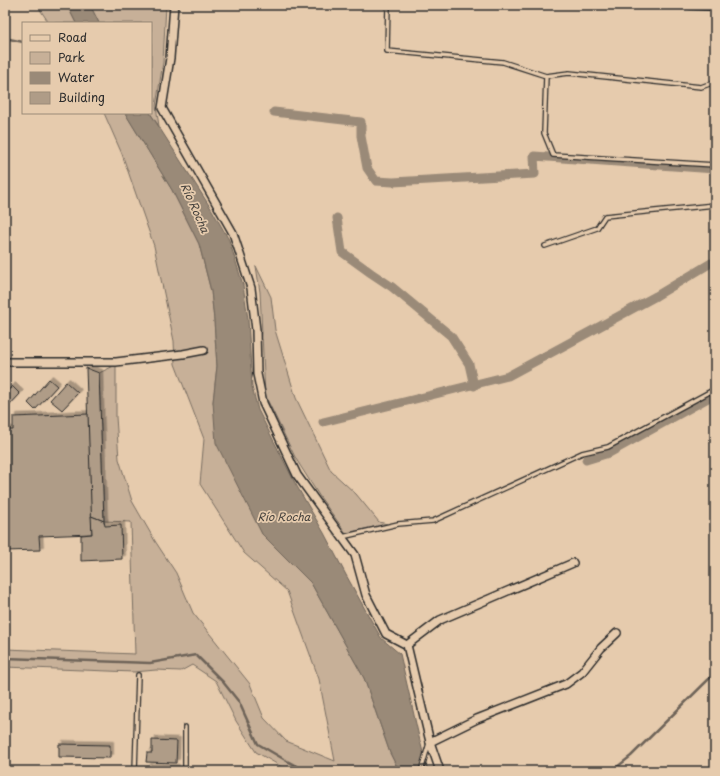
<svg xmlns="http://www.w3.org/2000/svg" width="720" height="776" viewBox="0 0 720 776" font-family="'Playpen Sans',sans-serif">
<defs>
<filter id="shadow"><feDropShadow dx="3.5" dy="-3.5" stdDeviation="0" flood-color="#0004"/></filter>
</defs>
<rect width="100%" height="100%" fill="#e6cbad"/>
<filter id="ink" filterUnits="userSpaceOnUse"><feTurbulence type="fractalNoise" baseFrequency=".025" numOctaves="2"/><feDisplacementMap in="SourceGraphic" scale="8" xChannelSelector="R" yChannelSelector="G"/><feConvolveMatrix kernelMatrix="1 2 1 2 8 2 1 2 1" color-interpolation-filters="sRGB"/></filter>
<g filter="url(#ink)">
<g fill="#c7b098" stroke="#796e62">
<path d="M37,5H67L76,23H49Z"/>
<path d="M90,5H166L163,62L156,106L159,126L150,113H151V23H99Z"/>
<path d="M104,113H125L172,190L199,244L211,291L214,320L217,366L213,402L262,534L311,583L364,678L390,753L399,771H289L256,752L236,721L216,681L192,665L181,671L156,670L134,672L5,667V649L135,654L131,522L104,521L99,373L116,365V417L119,459L132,501L155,541L176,573L193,613L250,684L264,718L286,741L335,761L319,679L287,591L244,553L200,484L204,439L175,364L174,341L154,246L122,154Z"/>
<path d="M256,266L271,297L275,330L296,398L331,471L356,494L379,522L387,524L346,533L320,497L296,459L265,395L260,292Z"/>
</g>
<g fill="#9a8a78" stroke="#6e6459">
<path d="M67,5H90L99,23H76Z"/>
<path d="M125,113H150L212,210L229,240L243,285L248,319L252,387L258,410L295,483L324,533L346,575L381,638L400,654L419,737L428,771H399L390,753L364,678L311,583L262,534L216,443L213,402L217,366L214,320L211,291L199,244L172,190Z"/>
</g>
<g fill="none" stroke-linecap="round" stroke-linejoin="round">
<g stroke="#6e6459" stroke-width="2.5">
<path d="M5,38L23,42"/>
<path d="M5,658L150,663L196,655L223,682L239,702L258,744L287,761L306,771"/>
<path d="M612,771L631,756L715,673"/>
</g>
<g stroke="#9a8a78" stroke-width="9">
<path d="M274,112L361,122V136L367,168L376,181L393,182L535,174L534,156L715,169"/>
<path d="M337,218L342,252L371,273L392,287L451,336L469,364L474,386"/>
<path d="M323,422L508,376L656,296L711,263H715"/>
<path d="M586,460L609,453L715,394"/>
</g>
</g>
<g fill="#af9c87" stroke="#2b2b2b" filter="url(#shadow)">
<path d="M86,368L99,373L104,521L91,516Z"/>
<path d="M49,379L57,386L35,410L28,403Z"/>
<path d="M66,382L78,393L62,410L50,400Z"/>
<path d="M12,386L20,394L5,410V394Z"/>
<path d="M88,414L92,534L39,536L40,550L5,551V430H13V417Z"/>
<path d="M91,516L104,521L105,526L121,525L122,559L81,561V535L92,534Z"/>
<path d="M152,740L177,741L176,763L146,762L147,753H152Z"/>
<path d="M59,744L110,745V758L59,757Z"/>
<path d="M147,767L176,768V771H147Z"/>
</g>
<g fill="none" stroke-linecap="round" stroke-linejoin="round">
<defs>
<g id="lane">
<path d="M388,5L387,51L503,62L546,76L569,73L701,87L715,82"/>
<path d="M546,76L544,133L553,155L715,165"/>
<path d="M545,246L597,228L605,216L715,205"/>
<path d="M342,537L398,524L433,521L582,453L608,447L715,389"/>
<path d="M135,771L138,675"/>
<path d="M185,771V727"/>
<path d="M421,771L429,743"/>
</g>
<g id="street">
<path d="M174,5L170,58L162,108L233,233L251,288L256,330L257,374L263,403L297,475L355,555L366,595L386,634L407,645L430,742L440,771"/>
<path d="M691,5L715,6"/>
<path d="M5,362H116L183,354L204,350"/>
<path d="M407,645L440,620L573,563"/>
<path d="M430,742L477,719L566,684L582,672L601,648L617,633"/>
</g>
</defs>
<use href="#lane" stroke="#2b2b2b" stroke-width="6"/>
<use href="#street" stroke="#2b2b2b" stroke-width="10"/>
<use href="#lane" stroke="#e6cbad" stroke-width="3.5"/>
<use href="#street" stroke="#e6cbad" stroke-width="7"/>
</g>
</g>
<g text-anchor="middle" stroke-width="3.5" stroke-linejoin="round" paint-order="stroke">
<g font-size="11" font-style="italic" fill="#413e3a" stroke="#e6cbad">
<text transform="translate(195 208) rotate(66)" y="4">Río Rocha</text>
<text x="284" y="521">Río Rocha</text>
</g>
</g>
<rect width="720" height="776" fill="none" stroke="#e6cbad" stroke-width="20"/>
<rect x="10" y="10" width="700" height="756" fill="none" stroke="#2b2b2b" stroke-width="1.5" filter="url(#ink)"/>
<rect x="22" y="22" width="130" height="92" fill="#e6cbad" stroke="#9b8b79"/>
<rect x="30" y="35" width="20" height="6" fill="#e6cbad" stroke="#9b8b79"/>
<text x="58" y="42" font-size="12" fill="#2b2b2b">Road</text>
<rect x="30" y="52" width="20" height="12" fill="#c7b098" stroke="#9b8b79"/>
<text x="58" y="62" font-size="12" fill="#2b2b2b">Park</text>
<rect x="30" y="72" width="20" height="12" fill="#9a8a78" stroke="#9b8b79"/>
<text x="58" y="82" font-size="12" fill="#2b2b2b">Water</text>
<rect x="30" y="92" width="20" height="12" fill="#af9c87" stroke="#9b8b79"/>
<text x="58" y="102" font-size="12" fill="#2b2b2b">Building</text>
</svg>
